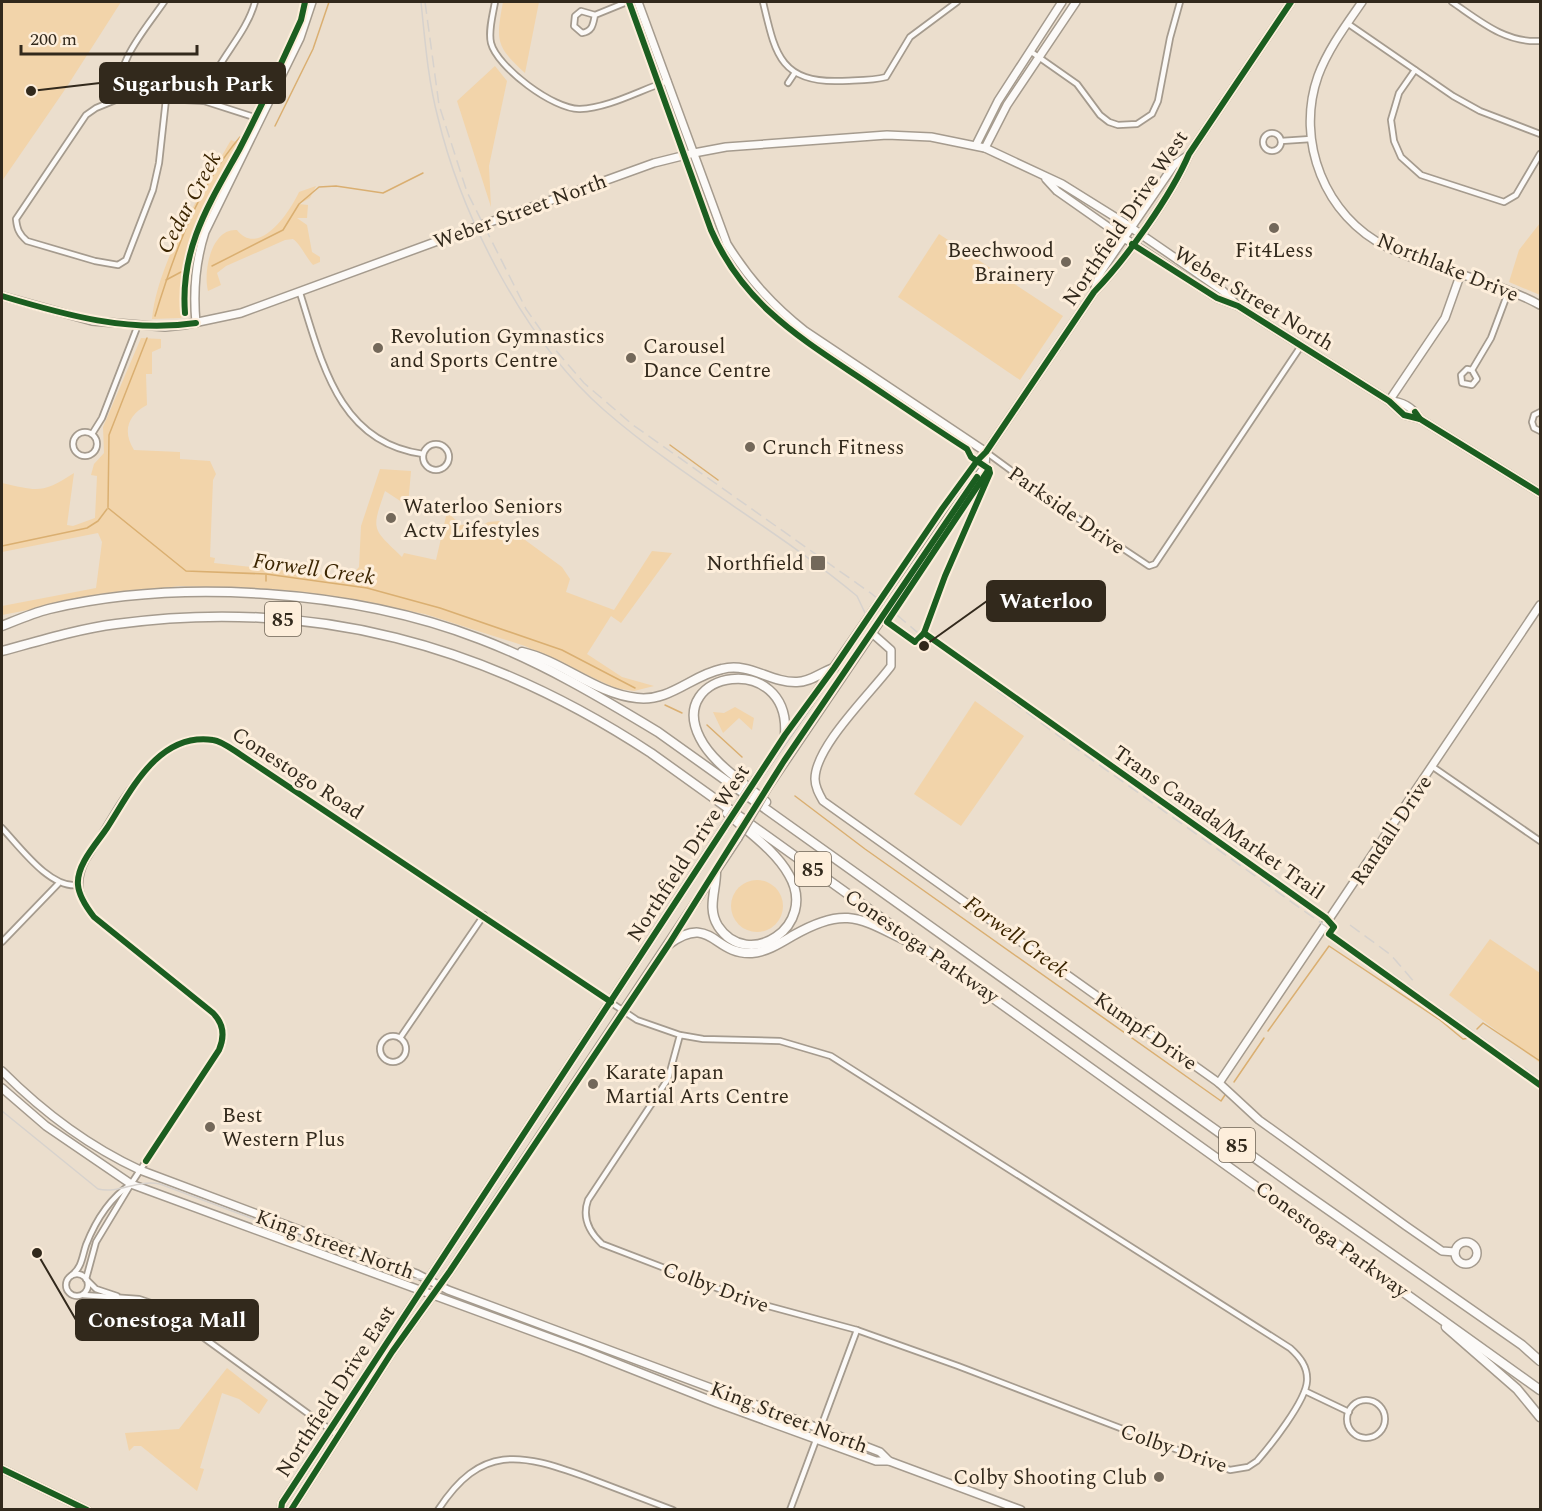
<svg xmlns="http://www.w3.org/2000/svg" width="1542" height="1511" viewBox="0 0 1542 1511" font-family="Spectral,serif">
<rect width="100%" height="100%" fill="#ebdecd"/>
<g fill="#f2d4aa">
<path d="M2,2H121L66,88L2,181Z"/>
<path d="M503,2H539L525,73C495,46 496,40 503,2Z"/>
<path d="M495,66L507,81L489,166L491,207L457,101Z"/>
<path d="M231,140L241,144L189,255L186,315L180,318L152,319C157,263 203,189 231,140Z"/>
<path d="M316,186L310,198L299,204L308,205L307,218H297L307,225L312,252L320,257V262L313,265C305,256 302,246 293,239L285,240L226,266L217,273L221,285L208,291C203,272 211,228 237,230C259,258 290,212 299,192Z"/>
<path d="M1540,223V295L1509,282L1519,250Z"/>
<path d="M939,234L1063,316L1020,380L898,297Z"/>
<path d="M141,338L161,339V348L152,352V374H146L147,405C128,415 122,431 134,450L180,452V459L210,461L216,474L213,480L210,557L215,558L214,563L345,577L347,581L359,567L361,526L380,469L411,471L408,506L385,491C371,531 372,528 402,557L404,553L436,560L447,512L461,525L474,523L479,527L488,522L499,521L562,567L570,579L566,592L614,610L652,551L672,553L621,623L611,616L587,654L622,677L654,686L634,691L615,688L525,646L425,614L284,590L179,586L96,597L2,615V606L96,588L102,542L98,533L2,552V483C38,491 42,494 74,473L67,525L73,526L95,518L97,476L91,475L94,464L104,453L103,427Z"/>
<path d="M975,701L1024,736L961,826L914,794Z"/>
<path d="M735,707L754,718L752,730L739,718L723,733L713,712L724,713Z"/>
<circle cx="757" cy="906" r="26"/>
<path d="M1490,939L1540,973V1063L1449,995Z"/>
<path d="M227,1368L268,1400L259,1414L239,1399L222,1393L200,1468L204,1469L197,1491L141,1446H134L129,1451L125,1433L179,1429Z"/>
</g>
<g fill="none" stroke-linecap="round" stroke-linejoin="round">
<g stroke="#daaf71" stroke-width="1.5">
<path d="M275,126L313,49L329,2"/>
<path d="M212,266L283,230L299,204L319,187L336,186L383,193L423,173"/>
<path d="M166,280L181,272"/>
<path d="M155,316C174,254 197,188 240,137"/>
<path d="M670,445L718,480"/>
<path d="M108,507L109,435L147,338"/>
<path d="M108,508L186,571L266,574L367,588L440,608L562,650L635,688"/>
<path d="M2,546L87,528L98,521L107,509"/>
<path d="M266,581V575"/>
<path d="M665,705L682,713"/>
<path d="M707,725L742,757"/>
<path d="M795,796L865,849L1221,1101L1225,1095"/>
<path d="M1477,1029L1483,1023L1540,1061"/>
<path d="M1268,1031L1329,946L1440,1020L1463,1039L1469,1038"/>
<path d="M1234,1082L1264,1038"/>
</g>
<defs>
<g id="street">
<path d="M495,2C493,14 488,31 491,43C497,67 554,110 580,109C609,108 640,90 668,81"/>
<path d="M763,2C775,52 779,83 840,81C854,80 872,81 886,77L910,37L957,2"/>
<path d="M1452,2C1480,21 1505,43 1540,41"/>
<path d="M595,15C593,24 593,31 582,33L574,26L575,16L581,11L595,15L627,2"/>
<path d="M1347,23L1453,96L1480,111L1540,134"/>
<path d="M1030,51L1077,84L1100,115L1109,122L1118,125L1137,124L1152,114L1158,101L1170,38L1180,2"/>
<path d="M1415,70L1399,93L1391,120L1394,141L1401,157L1421,175L1504,202L1516,195L1540,154"/>
<path d="M788,83L794,74"/>
<path d="M118,99C116,61 144,31 164,2"/>
<path d="M166,99L159,163L153,190L126,260L118,265L95,261L27,241C19,234 17,229 16,219L86,115L96,108L118,99H166L204,101L260,119"/>
<path d="M204,101C213,63 245,38 255,2"/>
<circle cx="1272" cy="142" r="9"/>
<path d="M1281,141L1311,139"/>
<path d="M300,293C322,363 339,443 423,454"/>
<path d="M1472,370L1477,379L1472,385L1462,383L1461,375L1467,369L1472,370L1491,338L1509,290"/>
<path d="M1540,412L1534,415L1532,422L1534,428L1540,431"/>
<circle cx="85" cy="444" r="12"/>
<path d="M92,434L102,418L138,325"/>
<circle cx="436" cy="457" r="13"/>
<path d="M986,452L1065,510L1149,566L1155,564L1301,346"/>
<path d="M1433,767L1540,841"/>
<path d="M2,828C20,847 50,889 78,885"/>
<path d="M2,942L58,884"/>
<circle cx="393" cy="1049" r="13"/>
<path d="M400,1038L484,915"/>
<circle cx="77" cy="1285" r="11"/>
<path d="M72,1275C82,1267 82,1257 86,1245C95,1222 110,1198 131,1184"/>
<path d="M86,1279L96,1242L131,1184L219,1050C225,1036 224,1024 213,1013L94,917C78,898 75,882 86,860C114,817 151,731 213,740C222,741 233,750 241,755L637,1020L680,1035L703,1039L780,1041L831,1056L1290,1348C1300,1357 1308,1367 1307,1381C1306,1401 1270,1446 1257,1461L1248,1467L1230,1470L958,1366L857,1330L753,1302L602,1244C589,1232 582,1217 588,1200L668,1079L680,1035"/>
<path d="M88,1281L96,1289L117,1296"/>
<path d="M83,1295L139,1299L160,1306L339,1436"/>
<path d="M1305,1391L1349,1412"/>
<circle cx="1366" cy="1419" r="19"/>
<path d="M438,1510C481,1444 520,1453 586,1477C615,1488 644,1499 673,1510"/>
<path d="M790,1510L857,1330"/>
</g>
<g id="secondary">
<path d="M638,2L727,244C749,279 772,305 805,331L986,452"/>
<path d="M1362,2C1346,25 1328,49 1318,76C1295,141 1325,217 1387,247C1436,271 1492,279 1540,305"/>
<path d="M976,145L998,101L1062,2"/>
<path d="M985,148L1007,105L1076,2"/>
<path d="M1046,179L1057,191L1124,238L1217,298L1238,306L1389,401L1404,415L1420,419"/>
<path d="M496,220L654,163L694,153L726,147L887,135L931,137L985,148L1062,184L1123,222L1223,291L1238,306"/>
<path d="M1095,288L1100,273L1174,165L1187,156"/>
<path d="M2,296L92,321L165,327L184,325L241,313L465,231"/>
<path d="M196,323C193,291 195,263 205,232L300,38L312,2"/>
<path d="M1389,401C1402,401 1413,408 1420,419L1540,493"/>
<path d="M1389,401L1445,318L1461,273"/>
<path d="M873,634L891,650V666C872,692 815,746 815,779C815,787 819,794 823,801L1219,1083L1259,1120L1406,1226L1442,1251L1455,1252"/>
<path d="M756,779L977,461L986,452L1094,292C1126,259 1171,196 1189,154L1291,2"/>
<path d="M768,787L985,466L986,452"/>
<path d="M2,1071C42,1111 88,1146 140,1170L417,1274L448,1290L821,1429L880,1452L889,1461L1021,1510"/>
<path d="M1219,1083L1540,605"/>
<path d="M2,1088L46,1126L131,1184L583,1350L717,1403L876,1461H889"/>
<circle cx="1466" cy="1253" r="11"/>
<path d="M2,1469L87,1510"/>
<path d="M281,1510L282,1503L724,828"/>
<path d="M291,1510L392,1352L450,1271L738,838"/>
</g>
<g id="highway">
<path d="M2,626C17,620 33,613 49,609C181,578 354,590 480,639C543,663 600,697 658,732L1297,1188L1522,1345L1540,1361"/>
<path d="M2,651C39,641 78,629 116,624C313,597 487,645 651,753L1540,1390"/>
<path d="M522,652C562,661 596,694 637,698C670,702 692,675 722,669C750,662 770,683 797,682C811,682 821,672 834,668"/>
<path d="M766,802C745,783 713,764 700,738C665,670 791,650 785,735"/>
<path d="M716,872C716,891 707,908 718,926C748,972 819,926 789,875C775,850 748,832 727,813"/>
<path d="M669,944C712,913 713,955 752,953C767,952 782,942 794,935C848,904 862,920 913,944"/>
<path d="M1446,1327L1517,1389L1540,1417"/>
</g>
</defs>
<use href="#street" stroke="#a59b8e" stroke-width="8"/>
<use href="#secondary" stroke="#a59b8e" stroke-width="10"/>
<use href="#highway" stroke="#a59b8e" stroke-width="11"/>
<use href="#street" stroke="#fcfaf8" stroke-width="4.5"/>
<use href="#secondary" stroke="#fcfaf8" stroke-width="7"/>
<use href="#highway" stroke="#fcfaf8" stroke-width="8"/>
<path stroke="#d7d2cd" stroke-width="1.5" d="M2,1111L98,1189C119,1194 138,1179 160,1184L414,1279H427L436,1276L760,781L865,628L866,615L857,596C777,529 683,479 604,410C526,342 462,218 438,118C428,80 425,41 421,2"/>
<g stroke="#d7d2cd" stroke-width="1.5" stroke-dasharray="12 6" stroke-linecap="butt">
<path d="M425,2L439,105L467,192L526,309L552,346L584,383L633,425L872,594L917,632L1060,737L1540,1079"/>
<path d="M1350,925L1391,955L1416,984"/>
</g>
<defs>
<g id="secondary-bridge">
<path d="M465,231L496,220"/>
<path d="M724,828L756,779"/>
<path d="M738,838L768,787"/>
</g>
</defs>
<use href="#secondary-bridge" stroke="#a59b8e" stroke-width="10" stroke-linecap="butt"/>
<use href="#secondary-bridge" stroke="#fcfaf8" stroke-width="7"/>
<defs>
<g id="cycleway">
<path d="M629,2L711,230C743,303 797,336 860,378C896,402 931,426 967,449L971,457L989,469"/>
<path d="M1132,244L1217,298L1238,306L1389,401L1404,415L1420,419"/>
<path d="M2,296C65,315 129,333 196,323"/>
<path d="M185,313C180,248 209,204 239,150C261,108 281,64 301,20L305,2"/>
<path d="M1415,412L1420,419L1540,493"/>
<path d="M989,469L990,473L945,576L924,633L915,642L887,622Z"/>
<path d="M924,633L1326,918L1334,927L1329,934L1540,1085"/>
<path d="M146,1161L219,1050C225,1036 224,1024 213,1013L94,917C87,908 79,897 78,885C76,865 97,843 107,828C131,791 158,732 213,740C222,741 233,750 241,755L611,1002"/>
<path d="M2,1469L87,1510"/>
<path d="M281,1510L282,1503L785,735L834,668L942,509L977,461L986,452L1094,292C1126,259 1171,196 1189,154L1291,2"/>
<path d="M291,1510L392,1352L450,1271L669,944L784,761L977,477"/>
</g>
</defs>
<use href="#cycleway" stroke="#fdeedb" stroke-width="10"/>
<use href="#cycleway" stroke="#1b5e20" stroke-width="6"/>
</g>
<g fill="#73685a" stroke="#fdeedb" stroke-width="2">
<circle cx="1274" cy="228" r="6"/>
<circle cx="1066" cy="262" r="6"/>
<circle cx="378" cy="348" r="6"/>
<circle cx="631" cy="358" r="6"/>
<circle cx="750" cy="447" r="6"/>
<circle cx="391" cy="518" r="6"/>
<rect x="810" y="555" width="16" height="16" rx="3"/>
<circle cx="593" cy="1084" r="6"/>
<circle cx="210" cy="1127" r="6"/>
<circle cx="1159" cy="1477" r="6"/>
</g>
<g text-anchor="middle" stroke-width="6" stroke-linejoin="round" paint-order="stroke">
<g fill="#fdeedb" stroke="#6f6455" stroke-width="1.5">
<rect x="265" y="602" width="36" height="34" rx="4.5"/>
<rect x="795" y="852" width="36" height="34" rx="4.5"/>
<rect x="1219" y="1128" width="36" height="34" rx="4.5"/>
</g>
<g font-size="20" font-weight="bold" fill="#32291c">
<text x="283" y="626">85</text>
<text x="813" y="876">85</text>
<text x="1237" y="1152">85</text>
</g>
<g font-size="21" fill="#32291c" stroke="#fdeedb">
<text transform="translate(520 211) rotate(-20)" y="7">Weber Street North</text>
<text transform="translate(1125 218) rotate(-56)" y="7">Northfield Drive West</text>
<text transform="translate(1448 267) rotate(22)" y="7">Northlake Drive</text>
<text transform="translate(1254 298) rotate(31)" y="7">Weber Street North</text>
<text transform="translate(1067 510) rotate(35)" y="7">Parkside Drive</text>
<text transform="translate(298 773) rotate(33)" y="7">Conestogo Road</text>
<text transform="translate(1219 822) rotate(35)" y="7">Trans Canada/Market Trail</text>
<text transform="translate(1391 830) rotate(-56)" y="7">Randall Drive</text>
<text transform="translate(688 853) rotate(-57)" y="7">Northfield Drive West</text>
<text transform="translate(922 946) rotate(35)" y="7">Conestoga Parkway</text>
<text transform="translate(1146 1031) rotate(35)" y="7">Kumpf Drive</text>
<text transform="translate(1332 1239) rotate(36)" y="7">Conestoga Parkway</text>
<text transform="translate(335 1244) rotate(20)" y="7">King Street North</text>
<text transform="translate(716 1287) rotate(20)" y="7">Colby Drive</text>
<text transform="translate(335 1391) rotate(-57)" y="7">Northfield Drive East</text>
<text transform="translate(789 1417) rotate(21)" y="7">King Street North</text>
<text transform="translate(1174 1448) rotate(19)" y="7">Colby Drive</text>
</g>
<g font-size="21" fill="#32291c" stroke="#fdeedb" text-anchor="start">
<text x="1054" y="257" text-anchor="end">Beechwood<tspan x="1054" dy="24">Brainery</tspan></text>
<text x="1274" y="257" text-anchor="middle">Fit4Less</text>
<text x="390" y="343">Revolution Gymnastics<tspan x="390" dy="24">and Sports Centre</tspan></text>
<text x="643" y="353">Carousel<tspan x="643" dy="24">Dance Centre</tspan></text>
<text x="762" y="454">Crunch Fitness</text>
<text x="403" y="513">Waterloo Seniors<tspan x="403" dy="24">Actv Lifestyles</tspan></text>
<text x="804" y="570" text-anchor="end">Northfield</text>
<text x="605" y="1079">Karate Japan<tspan x="605" dy="24">Martial Arts Centre</tspan></text>
<text x="222" y="1122">Best<tspan x="222" dy="24">Western Plus</tspan></text>
<text x="1147" y="1484" text-anchor="end">Colby Shooting Club</text>
</g>
<g font-size="22" font-style="italic" fill="#3b2501" stroke="#fdeedb">
<text transform="translate(188 202) rotate(-62)" y="8">Cedar Creek</text>
<text transform="translate(314 568) rotate(8)" y="8">Forwell Creek</text>
<text transform="translate(1017 936) rotate(36)" y="8">Forwell Creek</text>
</g>
</g>
<path fill="none" stroke="#32291c" stroke-width="2" d="M31 91L100 83M924 646L987 601M37 1253L76 1320"/>
<g fill="#32291c" stroke="#fdeedb" stroke-width="2">
<circle cx="31" cy="91" r="6"/>
<circle cx="924" cy="646" r="6"/>
<circle cx="37" cy="1253" r="6"/>
</g>
<g fill="#32291c" stroke="#32291c" stroke-width="2">
<rect x="100" y="63" width="185" height="40" rx="6"/>
<rect x="987" y="581" width="118" height="40" rx="6"/>
<rect x="76" y="1300" width="182" height="40" rx="6"/>
</g>
<g font-size="22" text-anchor="middle" font-weight="bold" fill="#fff">
<text x="193" y="91">Sugarbush Park</text>
<text x="1046" y="608">Waterloo</text>
<text x="167" y="1327">Conestoga Mall</text>
</g>
<rect width="1542" height="1511" fill="none" stroke="#32291c" stroke-width="6"/>
<path d="M21 45v9h176v-9" fill="none" stroke="#32291c" stroke-width="3"/>
<text x="30" y="45" font-size="18" fill="#32291c" stroke="#fdeedb" stroke-width="4.5" paint-order="stroke">200 m</text>
</svg>
